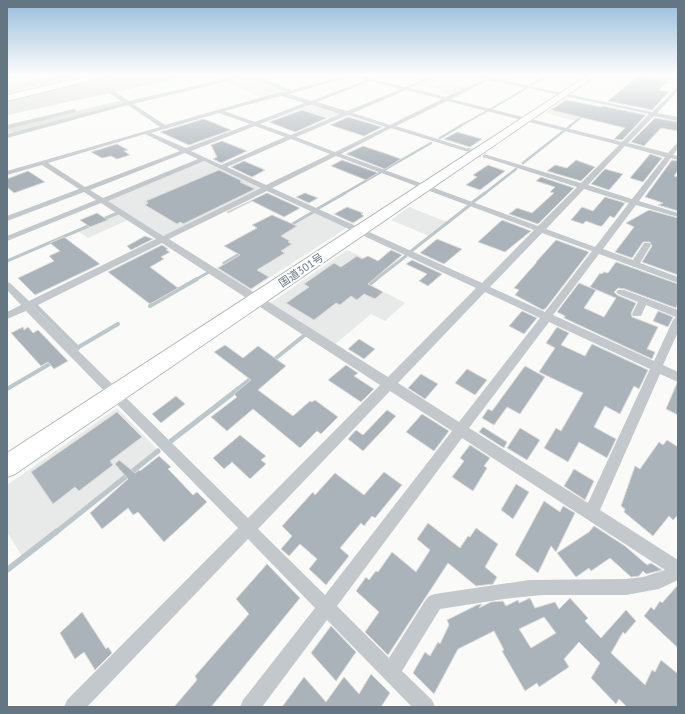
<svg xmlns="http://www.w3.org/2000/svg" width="685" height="714" viewBox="0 0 685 714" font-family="'PT Sans','Noto Sans JP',sans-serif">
<rect width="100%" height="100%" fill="#fafaf8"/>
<g fill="#e8e9e9">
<path d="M250,76L283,90L260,97L227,82Z"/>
<path d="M447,82L468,87L451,95L440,92L443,90L434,88Z"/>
<path d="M565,99L595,106L576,121L545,113Z"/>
<path d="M311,104L344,114L332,119L299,108Z"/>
<path d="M203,161L262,188L163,237L106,200Z"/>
<path d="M409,207L447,222L429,236L391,220Z"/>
<path d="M314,212L348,227L249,291L214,269Z"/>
<path d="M118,213L128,220L88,238L78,231Z"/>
<path d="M347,250L387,269L369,284L405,303L385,321L371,314L334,345L269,304Z"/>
<path d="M117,408L158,450L22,556L7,532V485Z"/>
</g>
<g fill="#dadfd7">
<path d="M62,74H87L7,93V86Z"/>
<path d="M113,74H200L7,115V100Z"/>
<path d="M118,101L126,103L27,130L7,133V128Z"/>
</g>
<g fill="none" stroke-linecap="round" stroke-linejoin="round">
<g stroke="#bbc7cb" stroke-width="2">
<path d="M355,75L362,74"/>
<path d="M529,86L551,74"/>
<path d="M282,95L308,103"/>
<path d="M310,103L344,114"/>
<path d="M489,110L528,87"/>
<path d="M460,126L487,111"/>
<path d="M570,126L585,114"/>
</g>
<g stroke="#bbc7cb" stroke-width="2.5">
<path d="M567,129L571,125"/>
<path d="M440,138L462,125"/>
<path d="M523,163L565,130"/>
<path d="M384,170L431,143"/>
<path d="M343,194L381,172"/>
<path d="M484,194L516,169"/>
</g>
<g stroke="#bbc7cb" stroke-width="3">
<path d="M473,202L485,193"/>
<path d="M317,209L345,193"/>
<path d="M101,220L118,213"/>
<path d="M289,226L313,212"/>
<path d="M410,252L470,205"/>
<path d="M7,261L93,224"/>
<path d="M224,263L243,252"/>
<path d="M195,280L209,272"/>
<path d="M375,280L406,256"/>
</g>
<g stroke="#bbc7cb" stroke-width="4">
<path d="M370,284L376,279"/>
<path d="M36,306L78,348"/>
<path d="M150,306L197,279"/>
<path d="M77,348L118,324"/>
<path d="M271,362L306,334"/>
<path d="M7,389L53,362"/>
<path d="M235,391L254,376"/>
</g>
<g stroke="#bbc7cb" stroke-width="5">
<path d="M171,441L237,390"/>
<path d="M55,533L158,451"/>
</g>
<path stroke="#bbc7cb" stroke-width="6" d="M7,570L56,532"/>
</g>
<g fill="#aab3b9" stroke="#dcdcda" fill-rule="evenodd">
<path d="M639,75L668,81L659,90L669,92L652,110L608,101Z"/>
<path d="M566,100L601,107L603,106L646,115L622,140L614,139L625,128L551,110Z"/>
<path d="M302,110L327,118L295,132L269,122Z"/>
<path d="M348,117L382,127L364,136L330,125Z"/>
<path d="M655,118L678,122V131L661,128L644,146L631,142Z"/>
<path d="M204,119L231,130L189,145L160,132Z"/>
<path d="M457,132L482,139L470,147L444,139Z"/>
<path d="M222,141L247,151L221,163L213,159L217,157L211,145Z"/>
<path d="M117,144L128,150L124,151L130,155L117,159L111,156L102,158L91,152Z"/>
<path d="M363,146L387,154L401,159L385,169L346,154Z"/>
<path d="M650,154L662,158L643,182L630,178Z"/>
<path d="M342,160L378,173L366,180L331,166Z"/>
<path d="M576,160L595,167L581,181L547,171L555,165L567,168Z"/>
<path d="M672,160L678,161V170L674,176L678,177V211L658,205L663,203L645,197Z"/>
<path d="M244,161L265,170L252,177L231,167Z"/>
<path d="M488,165L505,171L480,190L466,185L477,177L473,175Z"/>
<path d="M605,169L623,174L609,190L591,184Z"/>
<path d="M219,170L242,181L240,182L255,189L183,224L181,222L177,224L145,205L148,203L146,201Z"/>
<path d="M28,171L45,182L14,193L7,187V179Z"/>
<path d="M541,177L574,188L538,224L509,214L517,208L532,213L554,193L550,192L555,187L536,181Z"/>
<path d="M267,193L300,208L284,217L252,201L228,213L227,212Z"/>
<path d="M305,193L318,198L309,203L296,197Z"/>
<path d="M605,197L625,203L614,218L610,216L602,226H599L586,221L583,224L571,220L582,207L593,211Z"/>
<path d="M347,207L363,213L361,214L364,216L353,223L334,214Z"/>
<path d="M649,210L678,218V275L642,262L652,246L650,242H643L632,258L615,252L634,227L626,223Z"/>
<path d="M97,213L108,220L90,227L80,220Z"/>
<path d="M272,215L297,226L281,236L290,241L288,242L292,244L281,251L285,253L257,270L269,277L251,289L218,268L240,255L224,246L257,228L252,225Z"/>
<path d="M502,220L531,231L505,252L478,242Z"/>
<path d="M145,236L153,239L131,250L127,246Z"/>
<path d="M64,237L100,264L35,295L18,278L54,261L49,256L60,251L50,243Z"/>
<path d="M437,239L462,249L444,264L420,253Z"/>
<path d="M556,240L589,252L546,308L543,310L515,295L519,290L514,288L537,262H536Z"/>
<path d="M162,245L168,249L166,250L170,252L161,257L164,259L150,267L178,288L150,304L108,272Z"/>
<path d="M391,250L402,255L368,284L383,292L375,299L364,294L357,300L351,296L340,305L336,303L314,320L286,303L309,287L304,284L334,263L341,267L357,256L362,259L368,256L378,261Z"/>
<path d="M412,260L442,274L428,286L419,281L427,274L406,264Z"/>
<path d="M616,262L678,284V303L676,308L625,289L618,288L614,292L617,295L636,303L631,313L632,317L658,327L647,349L655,352L652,359L564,318L565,316L557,312L579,283L596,290L584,308L604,317L616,298L590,287L600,273L602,274L604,272L608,273Z"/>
<path d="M522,311L537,318L524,334L509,326Z"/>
<path d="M658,311L673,317L668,327L653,321Z"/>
<path d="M23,327L24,330L28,327L33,333L38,330L68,361L54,369L48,362L41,366L11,333Z"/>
<path d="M557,327L569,333L561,345L585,356L592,344L648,370L639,389L634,386L620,414L605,406L594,427L616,439L607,458L579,442L568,462L544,448L556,428L561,431L583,393L539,372L555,348L546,343Z"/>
<path d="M359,339L375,349L364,359L348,349Z"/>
<path d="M225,345L243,358L258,346L286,366L258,390L293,416L310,401L312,402L315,400L338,417L321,434L317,431L300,448L253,409L227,431L211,417L237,397L234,394L251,380L214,352Z"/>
<path d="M346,365L358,373L354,376L374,389L361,402L328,380Z"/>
<path d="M525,366L545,377L520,414L507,407L494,425L482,418L488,409L492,411Z"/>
<path d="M467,369L487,380L475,395L455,383Z"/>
<path d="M421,374L438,384L425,399L408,388Z"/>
<path d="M677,383H678V415L666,409Z"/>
<path d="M176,396L185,404L161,423L152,414Z"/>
<path d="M387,410L396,416L363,451L348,439L356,430L363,435Z"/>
<path d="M117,412L142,437L110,461L113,465L79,491L75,487L53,504L31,472Z"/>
<path d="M422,414L449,431L434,451L406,432Z"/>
<path d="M483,427L507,442L504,448L479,432Z"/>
<path d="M520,428L540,440L527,460L507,448Z"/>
<path d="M240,435L266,456L261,460L266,464L250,479L232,462L224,469L213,458Z"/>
<path d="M667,440L678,447V515L673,520L669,516L653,536L624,512L625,509L621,506L635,466L640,469L659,442L663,445Z"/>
<path d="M470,445L490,458L484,466L487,468L473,491L452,477L464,461L460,458Z"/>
<path d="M159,456L171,467L168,469L193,495L197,492L207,502L164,542L138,512L133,515L128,508L102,529L90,513L128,479L115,464L119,460L135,473L139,470L140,471Z"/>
<path d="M574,469L594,481L585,500L564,486Z"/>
<path d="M384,472L402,485L375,518L372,516L364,526L361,523L340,548L349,556L326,585L309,569L317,559L300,544L289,556L281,549L292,536L282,526L313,492L315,495L335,473L364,495Z"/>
<path d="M516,484L529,492L513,519L501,510Z"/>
<path d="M544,501L560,512L563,506L575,513L556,552L551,546L538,573L515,555Z"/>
<path d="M428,523L460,548L468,536L470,537L476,528L498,544L485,567L497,577L493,584L476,586L448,563L388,655L365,632L379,612L356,591L366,577L369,580L376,571L378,572L392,552L416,572L430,550L417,539Z"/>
<path d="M594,526L625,546L647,565L651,563L662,570L646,574L643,571L639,576L631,577L610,558L591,571L589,568L576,577L557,553L589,532Z"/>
<path d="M267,564L300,598L211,707H174L197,680L195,676L249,614L236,599Z"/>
<path d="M678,585V648L644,616L651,607L654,610L660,601L662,603Z"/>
<path d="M530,598L535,608L555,602L559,609L570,598L588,618L585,621L601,638L626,610L636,621L625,634L623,632L611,653L645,685L652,670L655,672L661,660L678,674V707H627L619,699L616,704L591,678L600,663L579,642L564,659L569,667L539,687L537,683L525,691L502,651L504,650L494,631L458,649L434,694L413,673L425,652L430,656L438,642L440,644L449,625L447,620L477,605L482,604L479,608L491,602L503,601L506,606L518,600L519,603ZM544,617L556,633L531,648L519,629Z"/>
<path d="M82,612L106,649L108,647L112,653L95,670L84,652L75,659L60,633Z"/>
<path d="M331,626L356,652L336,681L311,653Z"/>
<path d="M371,674L390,693L381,707H282L304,677L326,702L344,677L359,694Z"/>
</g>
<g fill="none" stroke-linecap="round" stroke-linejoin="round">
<path stroke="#d5d9db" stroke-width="6" stroke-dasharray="6 3" stroke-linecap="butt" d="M467,150L485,156"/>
<defs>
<path id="trunk" d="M590,74H598L15,474L7,477V453Z"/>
<path id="motorway" d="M97,74H109L108,76L7,101V95Z"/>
</defs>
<use href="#trunk" stroke="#b4b9bd" stroke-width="2"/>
<use href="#motorway" stroke="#b4b9bd" stroke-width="2"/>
<g fill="#c3c8cc" fill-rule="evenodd">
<path d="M246,74H253L291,90L355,74H360L289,94L312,101L366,80L362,78L364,77L405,87L437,74H442L410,88L446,97L484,79L465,75V74L487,77L495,74H499L492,78L652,112L678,87V91L657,113L678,117V121L654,116L628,143L668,153L678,142V148L673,155L678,156V160L671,158L639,201L678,213V217L636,205L603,249L633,260L644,243H650L651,245L640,263L678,277V283L599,254L553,315L654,361L673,320L676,317L646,305L641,316H633L632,314L638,302L618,294L616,292L618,290H624L678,310V332L663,365L678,372V382L660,374L600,510L678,560V580L659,589L626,595H542L504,599L440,609L402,671L432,700L435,707H412L327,620L262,707H240L243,700L315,608L248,539L87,707H64L67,700L238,528L26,311L7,319V312L21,305L7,290V282L10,283L29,301L156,239L101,203L7,241V236L96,200L84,192L7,221V216L79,189L42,165L7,175V171L160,127L128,105L7,138V134L124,103L110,93V91H114L129,101ZM250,76L286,92H280L165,125L133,104ZM489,80L649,114L622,142L451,99ZM371,81L401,89L347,111L317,102ZM406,90L442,99L390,125L353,113ZM284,95L307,102L255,122L224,111ZM447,101L619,145L581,183L487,155H483V157L577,187L538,226L341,154L391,128L465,151H469V149L396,126ZM312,104L343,113L291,135L260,124ZM219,113L250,124L186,148L151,133ZM348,115L386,127L335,152L296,137ZM255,126L285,137L221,165L191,151ZM145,134L180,151L85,187L48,163ZM291,139L330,154L266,185L227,167ZM625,146L665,157L632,199L588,185ZM185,153L198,159L103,198L90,190ZM336,156L534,230L482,283L272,188ZM204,161L261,188L163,236L108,201ZM584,189L629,203L595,247L546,229ZM267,191L476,288L388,377L169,239ZM542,233L592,251L545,312L490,287ZM162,243L380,385L248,518L34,307ZM485,292L540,318L459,422L398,383ZM549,322L650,369L588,503L469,428ZM390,391L452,431L325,595L258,529ZM462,438L665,570L643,577L626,579L529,580L435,594L429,596L425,601L389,658L337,606Z"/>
<path d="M640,74H647L678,79V81Z"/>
<path d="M74,109L76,110V112L7,129V125Z"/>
</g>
<use href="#trunk" fill="#fff" fill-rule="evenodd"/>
<use href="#motorway" fill="#fff" fill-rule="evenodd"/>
</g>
<linearGradient id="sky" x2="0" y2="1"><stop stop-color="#96bcdc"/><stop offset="0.43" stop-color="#fdfdfc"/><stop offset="1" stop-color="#fdfdfc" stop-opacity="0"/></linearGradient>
<rect width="685" height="174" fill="url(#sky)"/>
<g text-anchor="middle" stroke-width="4" stroke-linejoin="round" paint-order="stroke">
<g font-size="11" fill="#657683" stroke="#fff">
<text transform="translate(301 270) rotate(-34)" y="4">国道301号</text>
</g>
</g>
<rect width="685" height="714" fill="none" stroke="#657683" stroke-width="16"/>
</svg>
